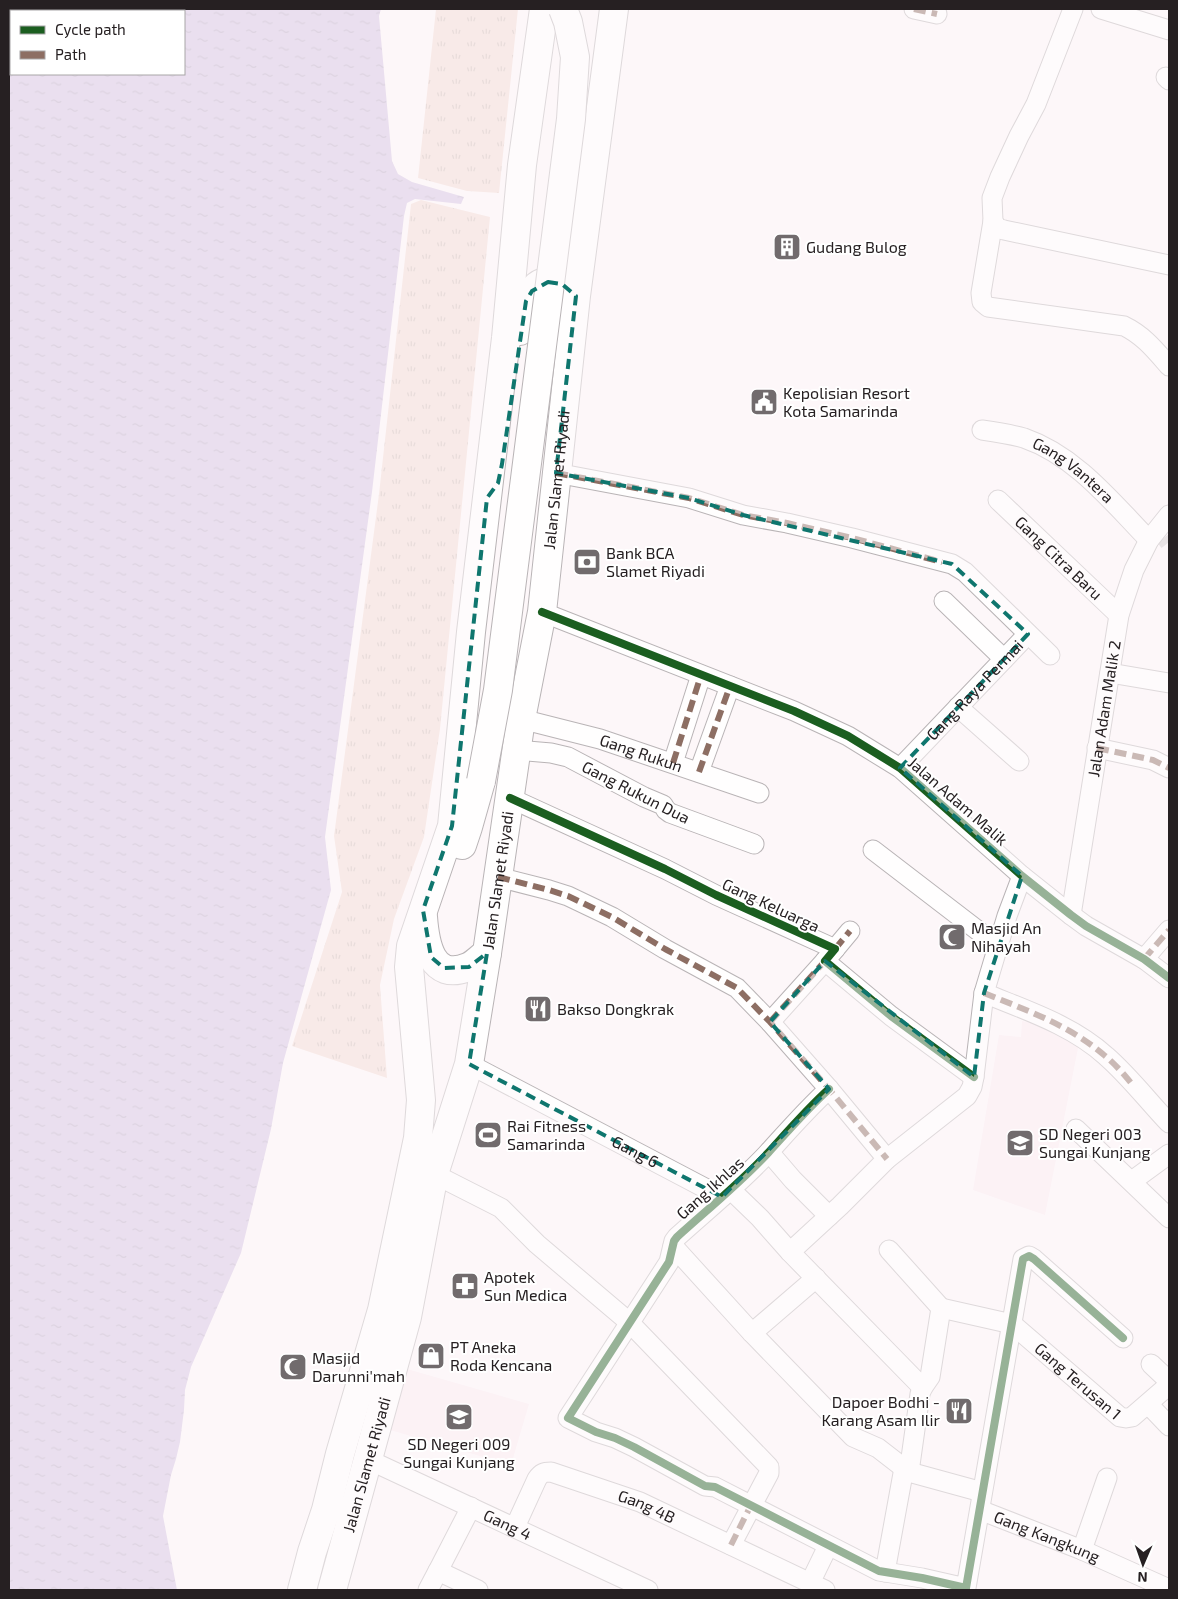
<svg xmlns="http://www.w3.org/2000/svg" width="1178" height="1599" viewBox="0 0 1178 1599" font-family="'Exo 2',sans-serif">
<defs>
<pattern id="grass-tufts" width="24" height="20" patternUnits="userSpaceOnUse" patternTransform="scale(1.25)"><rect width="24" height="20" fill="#f2dad3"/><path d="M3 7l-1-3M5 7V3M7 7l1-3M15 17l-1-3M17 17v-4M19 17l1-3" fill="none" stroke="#cfbbb5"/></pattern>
<pattern id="water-ripples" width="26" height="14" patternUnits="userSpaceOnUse" patternTransform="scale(1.25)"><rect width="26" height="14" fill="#d3c2e2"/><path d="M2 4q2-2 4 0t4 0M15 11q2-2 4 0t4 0" fill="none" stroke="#b5a6c2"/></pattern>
</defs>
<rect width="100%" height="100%" fill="#fdf7f9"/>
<g fill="#faeaf0">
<path d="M1022,1021L1065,1030L1079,1043L1045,1215L973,1190L999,1035L1021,1037Z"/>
<path d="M407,1369L529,1404L511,1465L390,1430Z"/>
</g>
<g fill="url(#grass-tufts)">
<path d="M436,9H518L499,193L467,191L418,178Z"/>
<path d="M421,200L490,217L440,729L424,837L394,919L380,985L387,1078L292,1046L342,892L334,836L379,494L411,204Z"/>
</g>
<path fill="url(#water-ripples)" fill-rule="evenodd" d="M9,9H381L379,16L392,161L398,174L412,182L464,197L461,204L415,199L407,203L404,216L372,492L325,837L331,890L283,1063L271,1129L241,1253L191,1367L185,1390L184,1410L180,1442L176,1459L171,1475L163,1516L177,1590H9ZM11,11H184V74H11Z"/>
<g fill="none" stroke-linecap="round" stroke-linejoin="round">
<path stroke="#d2ccce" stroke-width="19" stroke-dasharray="19 9" stroke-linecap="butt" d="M1165,537L1169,542"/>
<defs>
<g id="minor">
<path d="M914,9L937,14"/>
<path d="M1073,9L1036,104L1019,136L1000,177L992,198L993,221L997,228L1004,230L1169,265"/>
<path d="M1101,9L1169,30"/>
<path d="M1166,77L1169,80"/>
<path d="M993,221L981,293L982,302L988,307L1124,326C1143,335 1155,350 1169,366"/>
<path id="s1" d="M982,430C996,432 1010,434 1024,438C1076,456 1112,502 1149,540"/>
<path d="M556,473L689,498L743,515L787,523L852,538L952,564L965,572L1050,655"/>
<path id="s2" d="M998,500L1119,615"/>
<path d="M944,601L1004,659"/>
<path d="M542,612L794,711L848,736L900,768L1022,876L1071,915L1086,926L1144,959L1169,978"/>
<path d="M1110,673L1169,683"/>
<path d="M958,707L1019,761"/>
<path id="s3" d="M521,719L600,739L759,793"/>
<path d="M1097,748L1153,760L1169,768"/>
<path d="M516,750L551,753L568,757L644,797L663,805L666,810L670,813L754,844"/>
<path d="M673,763L701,675"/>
<path id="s4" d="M900,768L1028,634"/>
<path d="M699,772L730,686"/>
<path d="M510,798L665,869L716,895L835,949L825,961L891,1016L974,1077"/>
<path d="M873,850L998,946"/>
<path d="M498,877L549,890L568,896L612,917L665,949L737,988L770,1022L829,1089L887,1159"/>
<path id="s5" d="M1071,915L1119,615L1134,570L1149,540L1169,515"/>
<path d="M835,949L850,931"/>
<path d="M1144,959L1169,930"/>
<path d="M984,993C1025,1010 1072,1025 1106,1056C1129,1076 1148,1101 1169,1123"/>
<path d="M770,1022L825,961"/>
<path id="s6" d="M469,1064L722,1197"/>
<path d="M829,1089C807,1109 788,1131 768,1153C740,1183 708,1209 677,1237L674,1241L669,1262L568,1418L596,1432L615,1438L634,1447L705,1486L715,1487L879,1571L922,1578L966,1588L1023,1259L1029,1256L1034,1259L1123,1338"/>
<path d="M1076,1129L1169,1218"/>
<path d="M769,1152L793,1180L829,1216"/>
<path d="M434,1174L501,1208L537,1244L629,1322L769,1467V1473L731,1545"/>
<path d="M1132,1181L1169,1154"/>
<path d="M731,1190L760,1218L790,1252L922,1387"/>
<path d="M673,1246L752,1333L853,1437L878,1448L909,1472L982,1492"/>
<path d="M889,1250L941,1308L930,1377C926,1383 922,1387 920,1394L909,1472"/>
<path d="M790,1252L840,1206L887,1159L967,1096L972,1087L974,1077L984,993L1007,916L1022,876"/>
<path id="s7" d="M941,1308L1012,1324L1120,1417L1126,1418L1132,1417L1169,1385"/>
<path d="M752,1333L816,1278"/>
<path d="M1151,1364L1169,1381"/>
<path d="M1148,1404L1169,1426"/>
<path id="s8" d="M367,1459L648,1590"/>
<path id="s9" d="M980,1510L1082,1550L1169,1589"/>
<path id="s10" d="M515,1527L537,1479C541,1473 544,1472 551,1472L640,1502L825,1590"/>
<path d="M1082,1550L1107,1478"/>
<path d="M438,1571L471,1507"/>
<path d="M885,1572L904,1468"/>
<path d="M810,1583L828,1546"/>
<path d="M428,1590L438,1571L478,1590"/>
</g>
<g id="highway">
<path d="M520,331C526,302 530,268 570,288"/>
<path d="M462,845L468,827L481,781"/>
<path d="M423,917C425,943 431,982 468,967C475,964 481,957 487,953"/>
<path d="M302,1590L312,1552L326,1510L340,1454L382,1310L418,1138L421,1100L409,967L411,946L452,826L471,632L506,338L522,165L544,9"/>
<path id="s11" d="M332,1590L407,1317L434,1174L469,1064L487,953L521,719L542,612L576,296L614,9"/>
</g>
</defs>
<use href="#minor" stroke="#b9b4b6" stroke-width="21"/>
<use href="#highway" stroke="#b9b4b6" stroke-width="30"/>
<use href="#minor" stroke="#fffefe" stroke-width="19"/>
<use href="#highway" stroke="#fffefe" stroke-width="28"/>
<defs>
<path id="highway-bridge" d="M481,781L498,690L571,119L575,57L568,22L563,9"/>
</defs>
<use href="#highway-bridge" stroke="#b9b4b6" stroke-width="30" stroke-linecap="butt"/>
<use href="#highway-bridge" stroke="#fffefe" stroke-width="28"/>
<g stroke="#8d6e63" stroke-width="6" stroke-dasharray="12 6" stroke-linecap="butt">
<path d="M914,9L937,14"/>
<path d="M556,473L689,498L743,515L787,523L852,538L942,562"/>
<path d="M1097,748L1153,760L1169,768"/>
<path d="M673,763L701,675"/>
<path d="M699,772L730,686"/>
<path d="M498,877L549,890L568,896L612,917L665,949L737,988L770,1022L829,1089L887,1159"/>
<path d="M835,949L850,931"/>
<path d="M1144,959L1169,930"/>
<path d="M984,993C1026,1010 1069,1025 1104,1055C1114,1063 1123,1073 1131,1083"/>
<path d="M770,1022L825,961"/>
<path d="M731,1545L751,1505"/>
</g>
<defs>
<g id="cycleway">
<path d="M542,612L794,711L848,736L900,768L1022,876L1071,915L1086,926L1144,959L1169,978"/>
<path d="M510,798L665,869L716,895L835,949L825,961L891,1016L974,1077"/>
<path d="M829,1089C807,1109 788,1131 768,1153C740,1183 708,1209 677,1237L674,1241L669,1262L568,1418L596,1432L615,1438L634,1447L705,1486L715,1487L879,1571L922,1578L966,1588L1023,1259L1029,1256L1034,1259L1123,1338"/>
</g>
</defs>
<use href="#cycleway" stroke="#fff" stroke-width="11"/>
<use href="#cycleway" stroke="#1b5e20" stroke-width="8"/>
</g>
<path d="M0 0H1178V1599H0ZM548,282L562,284L576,296L556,473L689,498L743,515L952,564L1028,634L900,768L1022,876L984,993L974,1077L825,961L770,1022L829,1089L722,1197L469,1064L487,953L469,967L444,968L431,957L423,910L452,826L487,498L498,483L502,464L526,301L532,291Z" fill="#fdf7f9" fill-opacity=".55" fill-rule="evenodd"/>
<path fill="none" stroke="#0f766e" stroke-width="4" stroke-dasharray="10 6" stroke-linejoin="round" d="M548,282L562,284L576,296L556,473L689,498L743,515L952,564L1028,634L900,768L1022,876L984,993L974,1077L825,961L770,1022L829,1089L722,1197L469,1064L487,953L469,967L444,968L431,957L423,910L452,826L487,498L498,483L502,464L526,301L532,291Z"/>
<defs>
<symbol id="building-square" viewBox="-11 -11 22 22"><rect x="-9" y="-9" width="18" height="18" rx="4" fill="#716b6d" stroke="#fff"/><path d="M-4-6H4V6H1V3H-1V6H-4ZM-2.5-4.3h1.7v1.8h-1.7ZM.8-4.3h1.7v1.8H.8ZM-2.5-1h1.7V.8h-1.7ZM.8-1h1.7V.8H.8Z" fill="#fff"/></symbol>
<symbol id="civic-square" viewBox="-11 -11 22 22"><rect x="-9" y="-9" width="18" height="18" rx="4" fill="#716b6d" stroke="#fff"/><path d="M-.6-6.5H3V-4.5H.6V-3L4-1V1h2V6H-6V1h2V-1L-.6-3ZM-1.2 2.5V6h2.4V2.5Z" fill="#fff"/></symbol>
<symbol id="bank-square" viewBox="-11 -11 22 22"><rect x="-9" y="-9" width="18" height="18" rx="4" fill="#716b6d" stroke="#fff"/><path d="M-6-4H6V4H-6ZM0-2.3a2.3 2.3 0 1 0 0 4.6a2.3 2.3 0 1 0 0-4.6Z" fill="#fff"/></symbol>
<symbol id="mosque-square" viewBox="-11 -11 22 22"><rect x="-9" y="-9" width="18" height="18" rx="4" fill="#716b6d" stroke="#fff"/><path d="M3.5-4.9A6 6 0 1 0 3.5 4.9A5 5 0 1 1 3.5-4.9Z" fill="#fff"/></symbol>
<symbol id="restaurant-square" viewBox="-11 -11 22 22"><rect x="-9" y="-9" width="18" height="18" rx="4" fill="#716b6d" stroke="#fff"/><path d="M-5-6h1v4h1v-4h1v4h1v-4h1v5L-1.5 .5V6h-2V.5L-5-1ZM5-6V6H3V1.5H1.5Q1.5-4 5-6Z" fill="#fff"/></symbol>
<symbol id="stadium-square" viewBox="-11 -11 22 22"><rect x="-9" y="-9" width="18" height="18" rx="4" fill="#716b6d" stroke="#fff"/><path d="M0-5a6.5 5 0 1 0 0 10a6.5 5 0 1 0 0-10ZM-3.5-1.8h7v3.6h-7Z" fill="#fff"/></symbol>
<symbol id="school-square" viewBox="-11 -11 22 22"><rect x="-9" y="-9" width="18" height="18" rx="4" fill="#716b6d" stroke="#fff"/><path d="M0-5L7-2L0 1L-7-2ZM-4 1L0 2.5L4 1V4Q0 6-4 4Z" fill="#fff"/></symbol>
<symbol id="pharmacy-square" viewBox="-11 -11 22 22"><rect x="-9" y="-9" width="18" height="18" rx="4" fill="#716b6d" stroke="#fff"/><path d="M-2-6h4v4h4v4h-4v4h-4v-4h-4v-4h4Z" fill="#fff"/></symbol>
<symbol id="shop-square" viewBox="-11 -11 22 22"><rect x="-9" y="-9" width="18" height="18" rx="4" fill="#716b6d" stroke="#fff"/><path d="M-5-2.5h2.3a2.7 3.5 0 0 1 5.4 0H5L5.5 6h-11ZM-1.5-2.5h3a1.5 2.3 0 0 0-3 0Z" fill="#fff"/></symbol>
</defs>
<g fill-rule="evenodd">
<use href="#building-square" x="771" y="231" width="32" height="32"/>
<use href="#civic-square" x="748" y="386" width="32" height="32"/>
<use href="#bank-square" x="571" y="546" width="32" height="32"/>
<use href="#mosque-square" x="936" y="921" width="32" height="32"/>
<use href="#restaurant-square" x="522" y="993" width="32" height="32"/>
<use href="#stadium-square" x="472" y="1119" width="32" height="32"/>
<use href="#school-square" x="1004" y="1127" width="32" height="32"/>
<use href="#pharmacy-square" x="449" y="1270" width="32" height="32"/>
<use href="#shop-square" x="415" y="1340" width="32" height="32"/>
<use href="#mosque-square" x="277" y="1351" width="32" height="32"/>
<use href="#restaurant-square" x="943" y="1395" width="32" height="32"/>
<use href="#school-square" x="443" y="1401" width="32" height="32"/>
</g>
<g text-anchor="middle" stroke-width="4" stroke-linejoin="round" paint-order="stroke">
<g font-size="16" fill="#262022" stroke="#fff" text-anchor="start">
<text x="806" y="253">Gudang Bulog</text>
<text x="783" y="399">Kepolisian Resort<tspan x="783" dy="18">Kota Samarinda</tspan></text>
<text x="606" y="559">Bank BCA<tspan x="606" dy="18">Slamet Riyadi</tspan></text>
<text x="971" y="934">Masjid An<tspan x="971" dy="18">Nihayah</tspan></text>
<text x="557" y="1015">Bakso Dongkrak</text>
<text x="507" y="1132">Rai Fitness<tspan x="507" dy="18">Samarinda</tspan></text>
<text x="1039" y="1140">SD Negeri 003<tspan x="1039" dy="18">Sungai Kunjang</tspan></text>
<text x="484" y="1283">Apotek<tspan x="484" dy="18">Sun Medica</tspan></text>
<text x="450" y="1353">PT Aneka<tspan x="450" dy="18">Roda Kencana</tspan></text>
<text x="312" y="1364">Masjid<tspan x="312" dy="18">Darunni'mah</tspan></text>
<text x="940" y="1408" text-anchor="end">Dapoer Bodhi -<tspan x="940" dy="18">Karang Asam Ilir</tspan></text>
<text x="459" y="1450" text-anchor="middle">SD Negeri 009<tspan x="459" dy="18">Sungai Kunjang</tspan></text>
</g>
<g font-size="16" fill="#262022" stroke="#fff">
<text dy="6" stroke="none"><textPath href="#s1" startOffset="102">Gang Vantera</textPath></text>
<text dy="6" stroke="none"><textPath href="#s11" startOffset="1135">Jalan Slamet Riyadi</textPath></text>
<text dy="6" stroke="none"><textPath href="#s2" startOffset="84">Gang Citra Baru</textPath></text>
<text dy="6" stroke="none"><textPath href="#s4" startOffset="108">Gang Raya Permai</textPath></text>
<text dy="6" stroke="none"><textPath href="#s5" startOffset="209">Jalan Adam Malik 2</textPath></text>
<text dy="6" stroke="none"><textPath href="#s3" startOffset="125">Gang Rukun</textPath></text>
<text transform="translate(636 792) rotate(27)" y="6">Gang Rukun Dua</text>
<text transform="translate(958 801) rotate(41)" y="6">Jalan Adam Malik</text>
<text dy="6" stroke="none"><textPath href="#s11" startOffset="730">Jalan Slamet Riyadi</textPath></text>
<text transform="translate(771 905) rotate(25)" y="6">Gang Keluarga</text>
<text dy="6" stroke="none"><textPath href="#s6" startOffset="188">Gang 6</textPath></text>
<text transform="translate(710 1188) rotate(-42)" y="6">Gang Ikhlas</text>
<text dy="6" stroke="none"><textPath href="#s7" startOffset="160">Gang Terusan 1</textPath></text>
<text dy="6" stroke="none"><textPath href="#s11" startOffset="130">Jalan Slamet Riyadi</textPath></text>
<text dy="6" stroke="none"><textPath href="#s10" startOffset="171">Gang 4B</textPath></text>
<text dy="6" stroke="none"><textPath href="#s8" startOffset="155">Gang 4</textPath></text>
<text dy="6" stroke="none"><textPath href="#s9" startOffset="72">Gang Kangkung</textPath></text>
</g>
</g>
<rect width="1178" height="1599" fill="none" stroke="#262022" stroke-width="20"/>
<rect x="10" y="10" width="175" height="65" fill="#ffffff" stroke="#a8a6a7"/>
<rect x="20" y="26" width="25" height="8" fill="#1b5e20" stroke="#a8a6a7"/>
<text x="55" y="35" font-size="15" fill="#262022">Cycle path</text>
<rect x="20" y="51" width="25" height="8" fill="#8d6e63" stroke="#a8a6a7"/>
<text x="55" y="60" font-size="15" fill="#262022">Path</text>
<g transform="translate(1143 1564) rotate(182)" stroke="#ffffff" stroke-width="4" paint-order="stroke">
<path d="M0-4L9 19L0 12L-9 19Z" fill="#262022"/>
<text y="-8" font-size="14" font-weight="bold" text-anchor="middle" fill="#262022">N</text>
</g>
</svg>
